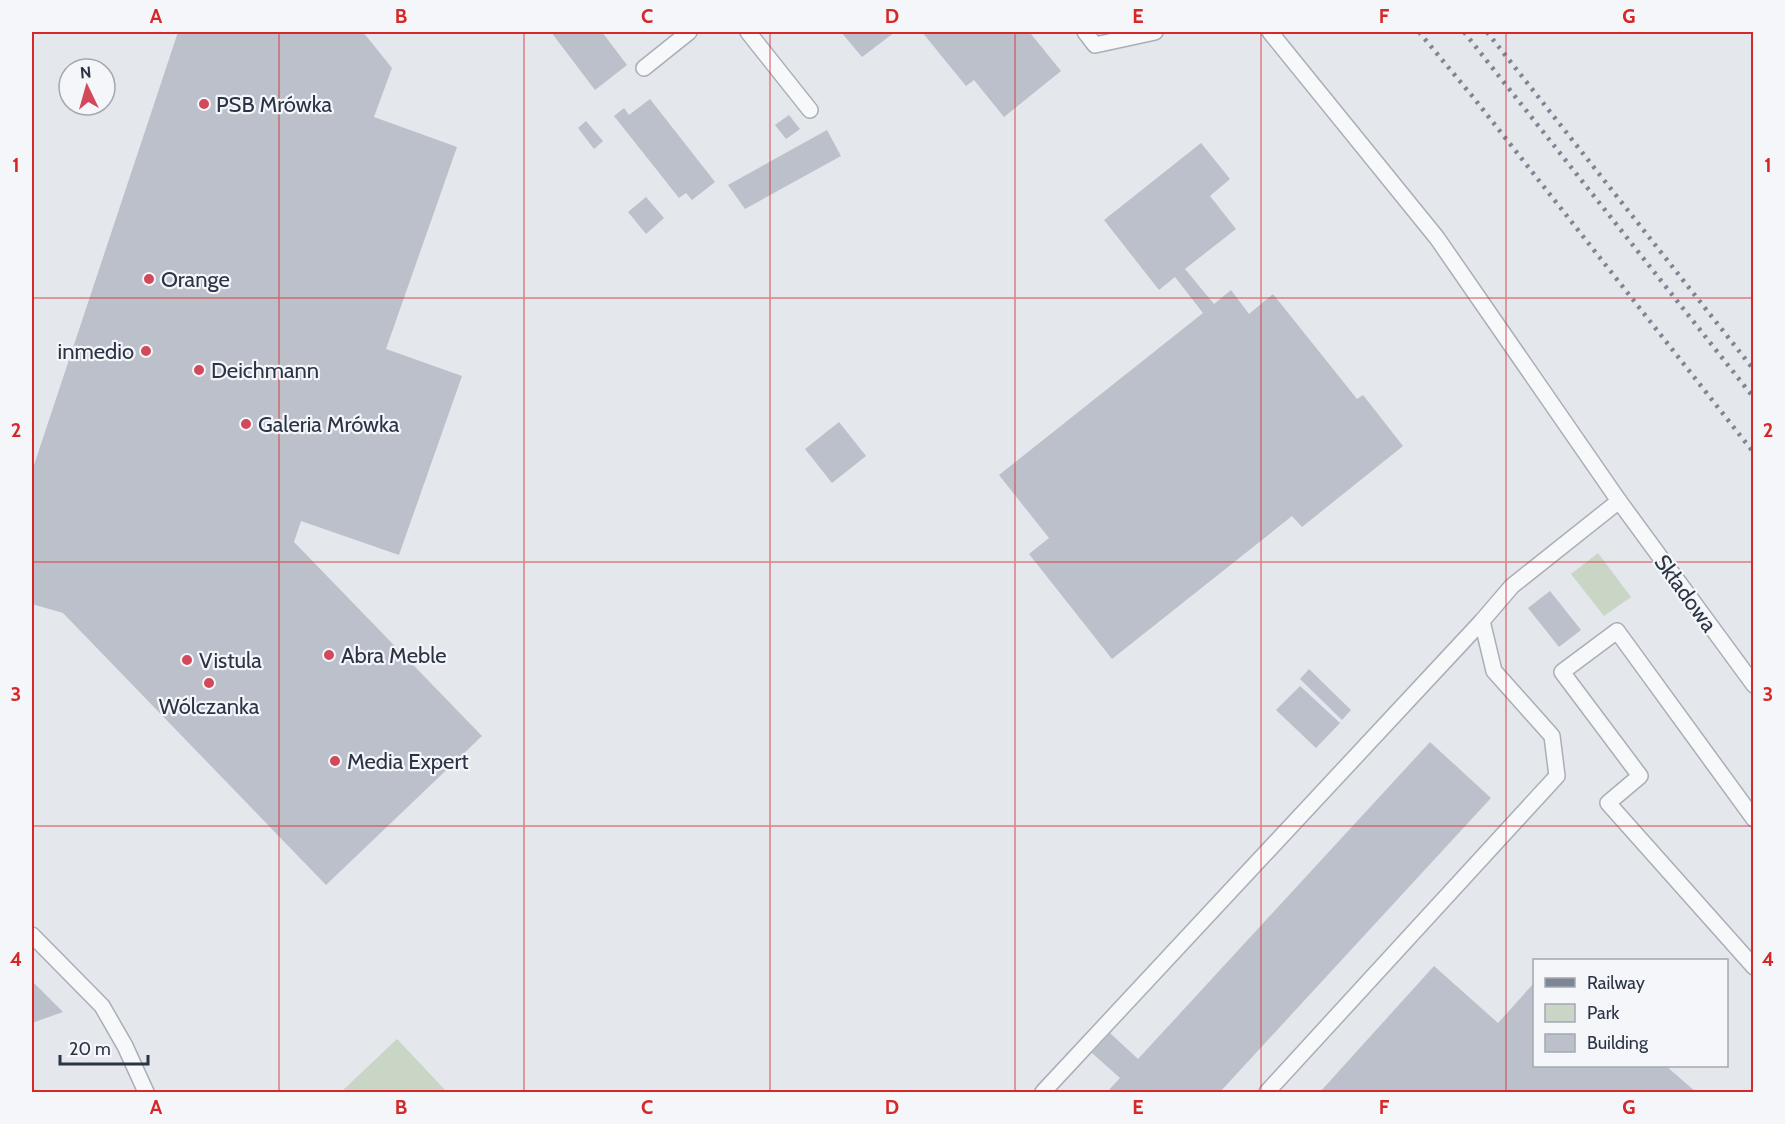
<svg xmlns="http://www.w3.org/2000/svg" width="1785" height="1124" viewBox="0 0 1785 1124" font-family="Cabin,sans-serif">
<rect width="100%" height="100%" fill="#e4e7ec"/>
<g fill="#c9d6c5">
<path d="M1598,553L1631,597L1604,616L1571,574Z"/>
<path d="M397,1039L447,1092H341Z"/>
</g>
<g fill="#bbc0ca">
<path d="M178,32H363L392,68L374,117L457,147L386,349L462,376L399,555L301,521L294,542L482,736L326,885L63,613L32,604V471Z"/>
<path d="M551,32H602L627,65L595,90Z"/>
<path d="M841,32H895L862,57Z"/>
<path d="M922,32H1034L1031,34L1061,71L1004,117L974,80L966,86Z"/>
<path d="M650,99L715,182L692,200L686,193L679,198L614,116L624,108L629,115Z"/>
<path d="M789,115L800,129L786,139L775,125Z"/>
<path d="M586,121L603,141L594,149L578,128Z"/>
<path d="M827,130L841,156L745,209L728,185Z"/>
<path d="M1201,143L1230,179L1210,196L1236,229L1185,269L1214,304L1231,290L1249,314L1273,294L1357,399L1363,395L1403,446L1302,527L1292,516L1112,659L1029,554L1049,538L999,475L1203,313L1175,277L1159,290L1104,220Z"/>
<path d="M646,197L664,218L646,234L628,212Z"/>
<path d="M839,422L866,456L832,483L805,449Z"/>
<path d="M1550,591L1581,630L1559,647L1528,608Z"/>
<path d="M1309,669L1351,710L1342,720L1300,679Z"/>
<path d="M1300,686L1340,723L1316,748L1276,710Z"/>
<path d="M1430,742L1491,798L1220,1092H1107L1120,1078L1092,1053L1110,1033L1138,1059Z"/>
<path d="M1434,966L1498,1023L1534,983V1066H1666L1696,1092H1320Z"/>
<path d="M32,981L63,1012L32,1023Z"/>
</g>
<g fill="none" stroke-linecap="round" stroke-linejoin="round">
<defs>
<g id="lane">
<path d="M748,32L810,110"/>
<path d="M1085,32L1095,45L1155,32"/>
<path d="M1270,32L1437,238L1619,501L1754,685"/>
<path d="M644,68L689,32"/>
<path d="M1754,819L1617,631L1562,672L1640,776L1608,803L1754,967"/>
<path d="M32,935L102,1006L125,1046L146,1092"/>
<path d="M1043,1092L1482,621L1512,586L1619,501"/>
<path d="M1267,1092L1557,776L1552,736L1494,671L1482,621"/>
</g>
</defs>
<use href="#lane" stroke="#a9aeb7" stroke-width="18"/>
<use href="#lane" stroke="#f7f8fa" stroke-width="15"/>
<g stroke="#7d8696" stroke-width="4.5" stroke-dasharray="3 6" stroke-linecap="butt">
<path d="M1419,32L1473,97L1754,453"/>
<path d="M1464,32L1754,398"/>
<path d="M1487,32L1754,370"/>
</g>
</g>
<path fill="none" stroke="#d62828" stroke-width="1.5" stroke-opacity="0.55" d="M279,32V1092M524,32V1092M770,32V1092M1015,32V1092M1261,32V1092M1506,32V1092M32,298H1754M32,562H1754M32,826H1754"/>
<g fill="#d1495b" stroke="#f4f6f9" stroke-width="2">
<circle cx="204" cy="104" r="6"/>
<circle cx="149" cy="279" r="6"/>
<circle cx="146" cy="351" r="6"/>
<circle cx="199" cy="370" r="6"/>
<circle cx="246" cy="424" r="6"/>
<circle cx="329" cy="655" r="6"/>
<circle cx="187" cy="660" r="6"/>
<circle cx="209" cy="683" r="6"/>
<circle cx="335" cy="761" r="6"/>
</g>
<g text-anchor="middle" stroke-width="4.5" stroke-linejoin="round" paint-order="stroke">
<g font-size="22" fill="#2b3445" stroke="#f4f6f9" text-anchor="start">
<text x="216" y="112">PSB Mrówka</text>
<text x="161" y="287">Orange</text>
<text x="134" y="359" text-anchor="end">inmedio</text>
<text x="211" y="378">Deichmann</text>
<text x="258" y="432">Galeria Mrówka</text>
<text x="341" y="663">Abra Meble</text>
<text x="199" y="668">Vistula</text>
<text x="209" y="714" text-anchor="middle">Wólczanka</text>
<text x="347" y="769">Media Expert</text>
</g>
<g font-size="22" fill="#2b3445" stroke="#f4f6f9">
<text transform="translate(1686 593) rotate(54)" y="8">Składowa</text>
</g>
</g>
<rect width="1785" height="1124" fill="none" stroke="#f4f6f9" stroke-width="66"/>
<rect x="1533" y="959" width="195" height="108" fill="#f4f6f9" stroke="#a4a8b1" stroke-width="1.5"/>
<rect x="1545" y="978" width="30" height="9" fill="#7d8696" stroke="#a4a8b1" stroke-width="1.5"/>
<text x="1587" y="989" font-size="18" fill="#2b3445">Railway</text>
<rect x="1545" y="1004" width="30" height="18" fill="#c9d6c5" stroke="#a4a8b1" stroke-width="1.5"/>
<text x="1587" y="1019" font-size="18" fill="#2b3445">Park</text>
<rect x="1545" y="1034" width="30" height="18" fill="#bbc0ca" stroke="#a4a8b1" stroke-width="1.5"/>
<text x="1587" y="1049" font-size="18" fill="#2b3445">Building</text>
<g transform="translate(87 87) rotate(355)"><circle r="28" fill="#f4f6f9" stroke="#a4a8b1" stroke-width="1.5"/>
<path d="M0-4.5L10 22L0 15L-10 22Z" fill="#d1495b"/>
<text y="-9" font-size="16" font-weight="bold" text-anchor="middle" fill="#2b3445">N</text>
</g>
<path d="M60 1055v9h88v-9" fill="none" stroke="#2b3445" stroke-width="3"/>
<text x="69" y="1055" font-size="18" fill="#2b3445" stroke="#f4f6f9" stroke-width="4.5" paint-order="stroke">20 m</text>
<rect x="33" y="33" width="1719" height="1058" fill="none" stroke="#d62828" stroke-width="2"/>
<g font-size="20" text-anchor="middle" font-weight="bold" fill="#d62828">
<text x="156" y="23">A</text>
<text x="401" y="23">B</text>
<text x="647" y="23">C</text>
<text x="892" y="23">D</text>
<text x="1138" y="23">E</text>
<text x="1384" y="23">F</text>
<text x="1629" y="23">G</text>
<text x="16" y="172">1</text>
<text x="1768" y="172">1</text>
<text x="16" y="437">2</text>
<text x="1768" y="437">2</text>
<text x="16" y="701">3</text>
<text x="1768" y="701">3</text>
<text x="16" y="966">4</text>
<text x="1768" y="966">4</text>
<text x="156" y="1114">A</text>
<text x="401" y="1114">B</text>
<text x="647" y="1114">C</text>
<text x="892" y="1114">D</text>
<text x="1138" y="1114">E</text>
<text x="1384" y="1114">F</text>
<text x="1629" y="1114">G</text>
</g>
</svg>
